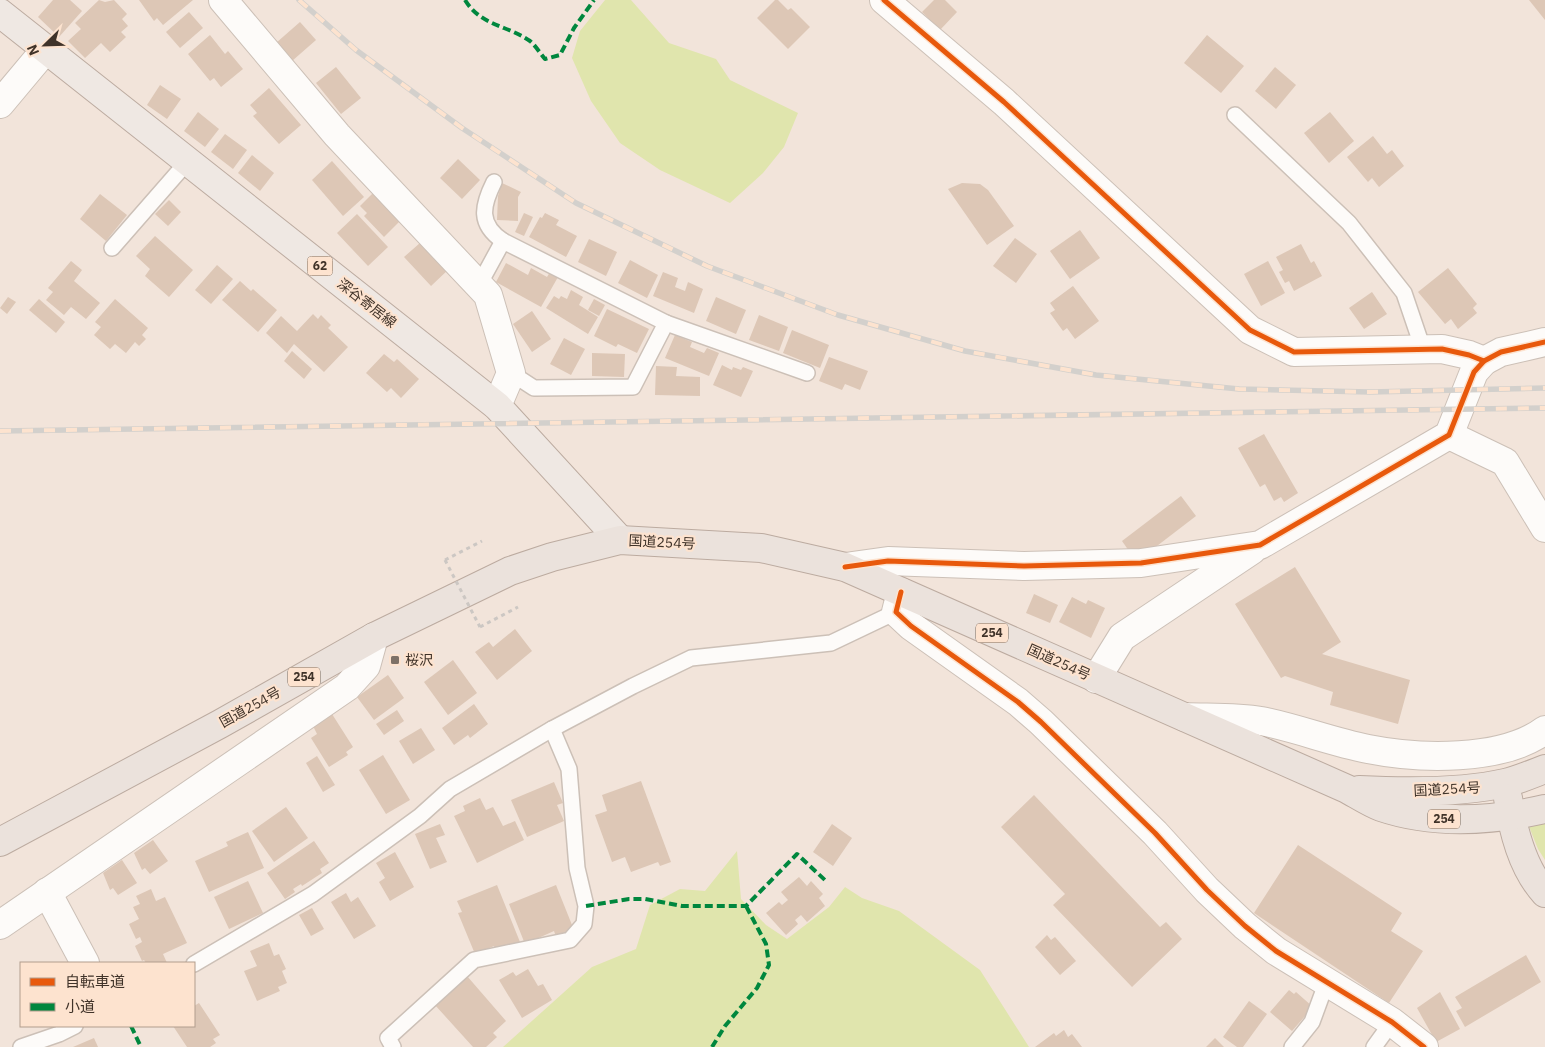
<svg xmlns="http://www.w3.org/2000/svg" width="1545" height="1047" viewBox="0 0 1545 1047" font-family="'IBM Plex Sans','Noto Sans JP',sans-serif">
<rect width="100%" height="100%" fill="#f2e4da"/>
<g fill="#e0e5ad">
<path d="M605,0H631L669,43L716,59L730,80L798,113L784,147L763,173L730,203L660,170L620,143L591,101L572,58L580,31Z"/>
<path d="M1545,819V860L1538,849L1528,824Z"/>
<path d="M737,851L741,899L766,925L787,939L829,907L845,887L862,898L899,911L980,970L1029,1047H503L592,967L636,949L650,905L680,889L705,891Z"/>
</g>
<g fill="#ddc7b6">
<path d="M53,0H70L82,11L59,37L38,17Z"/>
<path d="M99,0L105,2L114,0L127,14L122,19L128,26L121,32L126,37L110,52L101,43L85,58L68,41L81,29L75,23Z"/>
<path d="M139,0H193L163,25L157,18L154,21Z"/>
<path d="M775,0H778L788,10L791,8L810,27L788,49L757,18Z"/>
<path d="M934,0H945L957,12L940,30L922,12Z"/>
<path d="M1529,0H1545V20Z"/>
<path d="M189,12L203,28L180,48L166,32Z"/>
<path d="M300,22L316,40L292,61L276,43Z"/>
<path d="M210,35L225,54L228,51L243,69L221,87L214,78L210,81L188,54Z"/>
<path d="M1207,35L1244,66L1221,93L1184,63Z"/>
<path d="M336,67L361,98L341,114L316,83Z"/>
<path d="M1275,67L1296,85L1276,109L1255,91Z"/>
<path d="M160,85L181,99L167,119L147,105Z"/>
<path d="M269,88L301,125L279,144L253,116L257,113L250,105Z"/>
<path d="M198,112L219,129L205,147L184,131Z"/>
<path d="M1330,112L1354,141L1329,163L1304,133Z"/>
<path d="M225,134L247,150L233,169L211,152Z"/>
<path d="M1373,136L1387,154L1392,150L1404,166L1379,187L1372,178L1368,182L1347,157Z"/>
<path d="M252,155L274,173L260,191L238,173Z"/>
<path d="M458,159L480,180L462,199L440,178Z"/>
<path d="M332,161L364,197L343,216L312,180Z"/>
<path d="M502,183L521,192L518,197V221L497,220L498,196Z"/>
<path d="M962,183L980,184L988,190L1014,226L987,245L948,189Z"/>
<path d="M374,192L401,220L384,237L364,216L367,213L360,206Z"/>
<path d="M100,194L127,215L106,241L80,219Z"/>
<path d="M169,200L181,212L168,226L155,214Z"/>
<path d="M524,213L533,217L524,236L515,232Z"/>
<path d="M545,213L559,220L556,225L577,236L566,257L529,237L540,217L542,218Z"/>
<path d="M357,214L388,247L368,266L337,233Z"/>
<path d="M1080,230L1100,258L1070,279L1050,251Z"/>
<path d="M155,236L193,270L169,297L145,276L150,269L136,256Z"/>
<path d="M1015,238L1037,254L1016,283L993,266Z"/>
<path d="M589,239L617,252L606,276L578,262Z"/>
<path d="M420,243L434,259L438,255L450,268L431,286L404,257Z"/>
<path d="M1301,244L1311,263L1314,261L1322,276L1294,291L1289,281L1285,283L1279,272L1283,270L1276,257Z"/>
<path d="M630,260L658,275L647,298L618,283Z"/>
<path d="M71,261L82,270L74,281L100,303L86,319L71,307L64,315L46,300L53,292L48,288Z"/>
<path d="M1268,261L1285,293L1261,306L1244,274Z"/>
<path d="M506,263L528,275L531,268L547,277L550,272L558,277L541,307L496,282Z"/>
<path d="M217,265L233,279L211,304L195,290Z"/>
<path d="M1448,268L1477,304L1473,308L1477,313L1458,329L1451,319L1445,324L1418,292Z"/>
<path d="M663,272L678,278L675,287L685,291L688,282L703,289L694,313L653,296Z"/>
<path d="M240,281L251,291L253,289L277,310L258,332L222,300Z"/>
<path d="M1073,286L1099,321L1075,339L1067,328L1063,331L1050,313L1055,310L1050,303Z"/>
<path d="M571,290L583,297L579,305L598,317L588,334L546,308L554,296L559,299L561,296L567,299Z"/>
<path d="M1372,292L1387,314L1364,329L1349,308Z"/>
<path d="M8,297L16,302L7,314L0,308Z"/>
<path d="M716,297L746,310L736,334L706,321Z"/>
<path d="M39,299L65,322L56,333L29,310Z"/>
<path d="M115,299L148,328L142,335L146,339L139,346L135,342L126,353L115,344L110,349L94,335L101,327L95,322Z"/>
<path d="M594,299L605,305L599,316L588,310Z"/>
<path d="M607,309L649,329L637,353L618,344L616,347L594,336Z"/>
<path d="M532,311L551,339L532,352L513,324Z"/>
<path d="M313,314L318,319L321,315L331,325L328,328L348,347L324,372L294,344L287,353L266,333L281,316L297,331Z"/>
<path d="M759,315L788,327L779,351L749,340Z"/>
<path d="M792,330L829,345L820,368L783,353Z"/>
<path d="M675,335L692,342L690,347L704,353L707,348L719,353L709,376L665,358Z"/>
<path d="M564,338L585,349L571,375L550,364Z"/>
<path d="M292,351L312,369L304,379L284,361Z"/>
<path d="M592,353L625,354L624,377L592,376Z"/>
<path d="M384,354L394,362L397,359L419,379L401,398L391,388L387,392L366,373Z"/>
<path d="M829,357L868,371L860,390L845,384L842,390L819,381Z"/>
<path d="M722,365L732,370L733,367L741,370L743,367L753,371L741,397L713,385Z"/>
<path d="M656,366L677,367L676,376L700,377V396L655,395Z"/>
<path d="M1264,434L1298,493L1284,502L1281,497L1274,501L1265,484L1260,487L1238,448Z"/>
<path d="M1181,496L1196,516L1153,549L1129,551L1122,541Z"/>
<path d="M1295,567L1341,642L1322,654L1410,680L1398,724L1330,705L1333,692L1285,676L1281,678L1235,604Z"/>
<path d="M1034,594L1058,605L1050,623L1026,613Z"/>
<path d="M1072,597L1086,604L1088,600L1105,608L1091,638L1059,622Z"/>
<path d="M515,629L532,651L497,680L475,652L489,642L493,647Z"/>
<path d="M453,660L477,693L448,715L424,682Z"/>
<path d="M388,675L404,698L374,720L357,697Z"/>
<path d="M474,704L488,724L470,738L468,735L454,745L442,728Z"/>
<path d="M397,710L404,721L384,735L376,724Z"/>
<path d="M332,714L353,747L346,752L348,755L329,767L311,738L317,734L313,726Z"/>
<path d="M421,728L435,750L413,764L399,741Z"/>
<path d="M383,755L410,800L386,814L359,770Z"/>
<path d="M317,756L335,785L323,792L306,763Z"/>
<path d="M641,781L671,862L660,866L658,862L631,872L625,857L612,862L595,815L607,811L602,795Z"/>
<path d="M554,782L563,803L557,805L564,821L527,837L511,800Z"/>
<path d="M1034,795L1160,927L1166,922L1182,939L1132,987L1053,905L1065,894L1001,827Z"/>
<path d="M480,798L486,810L493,807L503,826L515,821L524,840L477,863L454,816L465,811L463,806Z"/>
<path d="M286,807L308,838L274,862L252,831Z"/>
<path d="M440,824L445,835L436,838L447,862L430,869L415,834Z"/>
<path d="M832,824L852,838L833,866L813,852Z"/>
<path d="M248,832L264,868L209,892L195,861L228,846L226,842Z"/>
<path d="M153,840L168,861L150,874L145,868L142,870L134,853Z"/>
<path d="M314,841L329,863L320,869L322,873L302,886L301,884L293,889L295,892L285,899L267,873Z"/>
<path d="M1298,845L1402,913L1391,931L1423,951L1389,1003L1254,913Z"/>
<path d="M395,852L414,887L390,901L379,882L385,878L376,863Z"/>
<path d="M122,860L137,883L118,895L113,888L110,890L103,873Z"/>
<path d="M799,877L807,886L811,881L823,894L819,898L825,906L807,922L801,915L795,920L798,924L786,935L766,913L779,902L782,905L788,900L781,892Z"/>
<path d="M248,881L263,913L229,929L214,897Z"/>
<path d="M497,885L520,942L496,952L494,946L475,954L458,913L462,912L457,901Z"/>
<path d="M556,885L574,930L556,937L554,931L525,944L509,904Z"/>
<path d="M151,889L156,901L165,897L187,943L163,954L167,963H146L144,960L142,961L135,946L142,942L140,937L136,939L129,924L139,919L133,907L140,904L136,896Z"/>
<path d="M346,893L351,902L358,897L376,926L354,939L331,902Z"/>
<path d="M312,908L324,929L311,936L299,915Z"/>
<path d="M1047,935L1051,940L1055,937L1076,961L1060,975L1035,947Z"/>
<path d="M269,943L274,956L279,954L286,969L282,971L287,983L278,987L280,991L257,1001L244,971L257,966L250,951Z"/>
<path d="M1526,955L1541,982L1465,1027L1456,1011L1462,1008L1455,997Z"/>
<path d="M528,969L538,986L543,984L552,1000L522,1018L499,980L513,972L516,976Z"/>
<path d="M467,976L506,1021L493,1033L497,1037L486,1047H473L435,1005Z"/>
<path d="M1289,990L1294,994L1296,992L1313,1007L1292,1031L1270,1012Z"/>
<path d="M1440,992L1460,1029L1436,1042L1417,1008Z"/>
<path d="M1249,1001L1267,1014L1243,1047H1237L1223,1037Z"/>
<path d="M199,1003L220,1035L213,1039L216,1043L210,1047H187L173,1026H194V1006Z"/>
<path d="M1064,1030L1068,1037L1072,1034L1082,1047H1035L1054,1033L1056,1036Z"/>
<path d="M94,1038L98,1047H73Z"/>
<path d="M1215,1038L1224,1047H1206Z"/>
</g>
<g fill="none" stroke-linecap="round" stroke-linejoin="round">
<defs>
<g id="service">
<path d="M1235,115L1349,223L1404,293L1423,349"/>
<path d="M494,182C482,206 478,224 503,241"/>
<path d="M112,248L188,161"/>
<path d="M479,285L503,241L666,323L633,387L534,388L511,373"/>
<path d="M666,323L807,373"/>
<path d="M194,964L313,894L420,816L450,789L552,729L633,686L691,658L831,643L896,612"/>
<path d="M21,1047L59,1034L75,1026"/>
<path d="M393,1047L388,1038L474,960L570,940L584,924L586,906L577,868L569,769L552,729"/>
<path d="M1292,1047L1312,1022L1327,981"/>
<path d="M1374,1047L1392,1022"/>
</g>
<g id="minor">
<path d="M223,0L337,135L488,295L511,373L497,406"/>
<path d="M0,104L46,49"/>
<path d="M1449,435L1505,462L1545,528"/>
<path d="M845,567L888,561L1024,566L1141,563L1260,545L1449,435L1474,372L1484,361L1501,352L1545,342"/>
<path d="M901,592L896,612L911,626L1018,702L1041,722L1155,833L1207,890L1245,926L1276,951L1392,1022L1424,1047"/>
<path d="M1096,679L1122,637L1252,550"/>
<path d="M1185,717C1210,718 1237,717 1261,721C1297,728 1332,742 1368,749C1418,759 1502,762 1545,730"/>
<path d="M47,892L85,963"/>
<path d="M0,925L347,687L366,666L374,637"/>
</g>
<path id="tertiary" d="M884,0L1004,102L1250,330L1294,352L1442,349L1469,355L1484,361"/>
<path id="primary" d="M0,13L497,406L620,540"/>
<g id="trunk">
<path d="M1359,790C1402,792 1462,793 1505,783C1518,780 1532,774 1545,769"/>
<path d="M1508,798C1513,830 1522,868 1545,893"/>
<path d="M0,842L220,724L374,637L510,571L552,557L620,540L761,548L845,567L1347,789C1358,795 1370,803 1381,807C1434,825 1492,821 1545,809"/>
</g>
</defs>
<use href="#service" stroke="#ccc0b7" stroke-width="18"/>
<use href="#minor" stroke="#ccc0b7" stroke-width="30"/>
<use href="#tertiary" stroke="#ccc0b7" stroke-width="30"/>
<use href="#primary" stroke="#bcaba0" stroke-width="30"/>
<use href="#trunk" stroke="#bcaba0" stroke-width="30"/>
<g stroke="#ccc7c3" stroke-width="3" stroke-dasharray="4 4" stroke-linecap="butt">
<path d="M445,560L482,541"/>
<path d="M480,627L518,607"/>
</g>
<use href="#service" stroke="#fdfbf9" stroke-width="15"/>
<use href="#minor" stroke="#fdfbf9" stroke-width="28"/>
<use href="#tertiary" stroke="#fdfbf9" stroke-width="28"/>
<use href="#primary" stroke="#efe8e3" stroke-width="28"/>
<use href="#trunk" stroke="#ebe2dc" stroke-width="28"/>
<defs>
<g id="rail">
<path d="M299,0L356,50L462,128L576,203L707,266L838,315L965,351L1096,375L1239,389L1370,392L1545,388"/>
<path d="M0,431L1545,408"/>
</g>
</defs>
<use href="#rail" stroke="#d3d0cc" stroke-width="5.5"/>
<use href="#rail" stroke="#fde3cf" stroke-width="4" stroke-dasharray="11" stroke-linecap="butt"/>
<path stroke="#ccc7c3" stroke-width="3" stroke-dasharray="4 4" stroke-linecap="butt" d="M445,560L480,627"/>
<g stroke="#00873e" stroke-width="4" stroke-dasharray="8 4" stroke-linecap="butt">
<path d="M465,0C481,26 507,25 530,41C535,45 540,53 545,59L560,55L574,28L594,0"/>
<path d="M586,906L629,899H645L682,906H746L797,854L826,881"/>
<path d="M131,1026L141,1047"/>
<path d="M712,1047L725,1026L757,988L769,965L766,944L746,906"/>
</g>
<defs>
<g id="cycleway">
<path d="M884,0L1004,102L1250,330L1294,352L1442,349L1469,355L1484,361"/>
<path d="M845,567L888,561L1024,566L1141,563L1260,545L1449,435L1474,372L1484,361L1501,352L1545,342"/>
<path d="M901,592L896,612L911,626L1018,702L1041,722L1155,833L1207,890L1245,926L1276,951L1392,1022L1424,1047"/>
</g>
</defs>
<use href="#cycleway" stroke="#fde3cf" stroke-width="8"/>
<use href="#cycleway" stroke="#e8590c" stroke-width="5"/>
</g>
<rect fill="#7e7167" stroke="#fde3cf" stroke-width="2" x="390" y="655" width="10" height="10" rx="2.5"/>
<g text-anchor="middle" stroke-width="4.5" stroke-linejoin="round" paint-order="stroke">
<g fill="#fde3cf" stroke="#79685b" stroke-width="1">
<rect x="307.5" y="256.5" width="25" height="19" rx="4"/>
<rect x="976" y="623.5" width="32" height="19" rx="4"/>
<rect x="288" y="667.5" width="32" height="19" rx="4"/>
<rect x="1428" y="809.5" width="32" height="19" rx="4"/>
</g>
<g font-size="12" font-weight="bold" fill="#403329">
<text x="320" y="270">62</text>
<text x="992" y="637">254</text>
<text x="304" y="681">254</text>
<text x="1444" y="823">254</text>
</g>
<g font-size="14" fill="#403329" stroke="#fde3cf">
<text transform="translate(367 303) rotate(38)" y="5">深谷寄居線</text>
<text transform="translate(662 542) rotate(3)" y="5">国道254号</text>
<text transform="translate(1059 662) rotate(24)" y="5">国道254号</text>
<text transform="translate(250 707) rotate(-29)" y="5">国道254号</text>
<text transform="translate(1447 789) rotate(-3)" y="5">国道254号</text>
</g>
<g font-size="14" fill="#403329" stroke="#fde3cf" text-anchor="start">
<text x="405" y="665">桜沢</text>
</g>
</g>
<rect x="20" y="962" width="175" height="65" fill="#fde3cf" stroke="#b19d8d"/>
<rect x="30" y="978" width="25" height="8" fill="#e8590c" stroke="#b19d8d"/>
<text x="65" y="987" font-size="15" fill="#403329">自転車道</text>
<rect x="30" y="1003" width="25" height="8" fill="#00873e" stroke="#b19d8d"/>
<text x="65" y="1012" font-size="15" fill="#403329">小道</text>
<g transform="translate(45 45) rotate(247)" stroke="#fde3cf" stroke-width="4" paint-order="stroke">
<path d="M0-4L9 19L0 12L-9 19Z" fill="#403329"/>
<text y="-8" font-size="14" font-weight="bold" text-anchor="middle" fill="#403329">N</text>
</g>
</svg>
